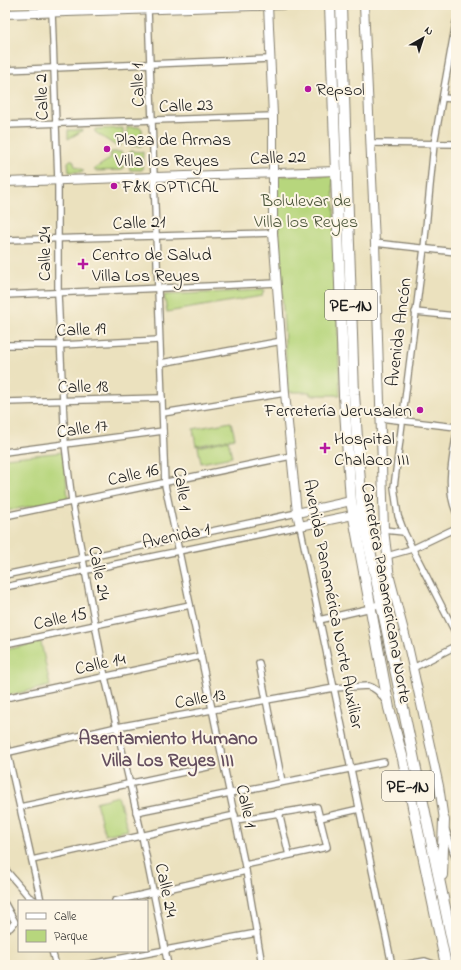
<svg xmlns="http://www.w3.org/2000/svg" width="461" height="970" viewBox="0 0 461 970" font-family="'Indie Flower',sans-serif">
<rect width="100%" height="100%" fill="#fcf5e5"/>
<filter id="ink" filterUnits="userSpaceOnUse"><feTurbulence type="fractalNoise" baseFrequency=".025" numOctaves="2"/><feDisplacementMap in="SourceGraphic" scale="8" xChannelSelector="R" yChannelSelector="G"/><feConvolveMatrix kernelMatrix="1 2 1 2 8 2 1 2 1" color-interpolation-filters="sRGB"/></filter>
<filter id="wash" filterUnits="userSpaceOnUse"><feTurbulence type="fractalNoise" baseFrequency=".012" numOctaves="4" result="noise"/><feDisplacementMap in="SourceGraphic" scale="16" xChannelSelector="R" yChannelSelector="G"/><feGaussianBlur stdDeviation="0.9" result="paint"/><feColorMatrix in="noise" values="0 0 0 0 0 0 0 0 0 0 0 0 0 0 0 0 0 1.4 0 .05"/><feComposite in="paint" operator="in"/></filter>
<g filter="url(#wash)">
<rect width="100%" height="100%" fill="#ebe1be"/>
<g fill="#b7d67d" stroke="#6a794c">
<path d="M127,127H140L142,129V144L141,146H131L127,143Z"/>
<path d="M123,128V143L120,146H116L95,132V129Z"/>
<path d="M68,130H82V131L68,139Z"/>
<path d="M131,151L143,152L142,170H130L128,154Z"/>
<path d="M111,152H121L124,155V168L122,170L95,171L94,169L110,159Z"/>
<path d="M70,160H73L75,166L83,170V172H69L68,162Z"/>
<path d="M333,175L340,395H310V392H288L275,179L277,176Z"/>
<path d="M264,290L262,296L167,312L164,295Z"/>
<path d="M231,422L235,438L196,446L193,429Z"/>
<path d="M228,440L232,457L201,463L198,447Z"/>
<path d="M64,452L68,499L6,511L5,458Z"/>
<path d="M41,642L50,686L5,696V650Z"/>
<path d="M118,796L128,830L105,835L96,802Z"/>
</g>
</g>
<g filter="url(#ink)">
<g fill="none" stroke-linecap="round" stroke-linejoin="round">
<defs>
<g id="street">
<path d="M148,9L165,485L246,871L262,965"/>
<path d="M52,12L58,181V294L65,445L72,501L105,677L142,836L168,965"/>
<path d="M456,22L434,144L424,248L394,487L398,516L404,532L456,634"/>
<path d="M5,70L270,59"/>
<path d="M443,98L456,99"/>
<path d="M5,125L273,116"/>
<path d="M371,143L456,144"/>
<path d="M5,240L273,233"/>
<path d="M375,243L456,252"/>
<path d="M5,295L277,283"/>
<path d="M415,312L456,316"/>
<path d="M5,345H61L159,340"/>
<path d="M161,363L282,341"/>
<path d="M5,402L162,398"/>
<path d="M163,413L285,393"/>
<path d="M380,418L456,427"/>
<path d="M456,437C452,461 446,488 456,512"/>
<path d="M5,452L163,431"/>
<path d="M5,516L291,456"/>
<path d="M384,530L404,532"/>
<path d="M387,556L412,549L456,528"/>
<path d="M5,575L297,513"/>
<path d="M5,587L300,526L392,965"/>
<path d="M319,620L371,608L380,603L392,586"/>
<path d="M5,644L190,605"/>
<path d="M259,663L282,782"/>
<path d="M413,668L456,646"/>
<path d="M5,698L201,656"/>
<path d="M5,741L41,901"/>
<path d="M5,753L117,727L334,688L368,686C376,688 381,693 385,701"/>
<path d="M20,807L212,766"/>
<path d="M136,812L384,762"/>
<path d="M279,813L289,855"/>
<path d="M320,818L359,809"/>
<path d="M236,820L317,807L327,847L245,865"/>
<path d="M446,830L456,860"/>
<path d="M32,860L235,815"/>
<path d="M5,869L29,897L36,901"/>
<path d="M115,901L246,871"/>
<path d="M5,904L15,922L10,928H5"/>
<path d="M52,951L56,965"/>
<path d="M85,965L257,933"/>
<path d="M402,965L425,961L437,965"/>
</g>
<g id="secondary">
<path d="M268,5L273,116V233L285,393L297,513L300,526L353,515"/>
<path d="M364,5L375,243L384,530L390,578L409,650L439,786L444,820"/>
<path d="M5,14L284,5"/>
<path d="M5,182L337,171"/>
<path d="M297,513L351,501"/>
</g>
<g id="highway">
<path d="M330,5L344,395L351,501L389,708L403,759L446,965"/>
<path d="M341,5L354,394L362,512L456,960"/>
<path d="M442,875L444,820"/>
</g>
</defs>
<use href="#street" stroke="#847e6d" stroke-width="8"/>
<use href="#secondary" stroke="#847e6d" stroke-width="10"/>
<use href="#highway" stroke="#847e6d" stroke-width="12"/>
<use href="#street" stroke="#fff" stroke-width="5.5"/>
<use href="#secondary" stroke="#fff" stroke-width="8"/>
<use href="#highway" stroke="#fff" stroke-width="10"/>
</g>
</g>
<g fill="#b5179e" stroke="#fcf5e5" stroke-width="1.5">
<circle cx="308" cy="89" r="4"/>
<circle cx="107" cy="149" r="4"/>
<circle cx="114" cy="186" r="4"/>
<path d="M81 258h4v4h4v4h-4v4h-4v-4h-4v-4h4z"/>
<circle cx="420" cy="410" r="4"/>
<path d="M323 442h4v4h4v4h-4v4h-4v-4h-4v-4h4z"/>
</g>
<g text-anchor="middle" stroke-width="4" stroke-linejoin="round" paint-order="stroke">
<g fill="#fcf5e5" stroke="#5f5d58" stroke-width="1">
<rect x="325" y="290" width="52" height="30" rx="3"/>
<rect x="382" y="771" width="52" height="30" rx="3"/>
</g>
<g font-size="17" font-weight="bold" fill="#1c1c1c">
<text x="351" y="311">PE-1N</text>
<text x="408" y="792">PE-1N</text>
</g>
<g font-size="18" fill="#1c1c1c" stroke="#fcf5e5">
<text transform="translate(137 85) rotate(-92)" y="6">Calle 1</text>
<text transform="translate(41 97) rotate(-92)" y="6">Calle 2</text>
<text transform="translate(186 105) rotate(-2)" y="6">Calle 23</text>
<text transform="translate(278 157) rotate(-2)" y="6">Calle 22</text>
<text transform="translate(139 222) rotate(-2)" y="6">Calle 21</text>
<text transform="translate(44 254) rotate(-90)" y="6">Calle 24</text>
<text transform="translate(81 329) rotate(-2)" y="6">Calle 19</text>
<text transform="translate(398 332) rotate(-83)" y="6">Avenida Ancón</text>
<text transform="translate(83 386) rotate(-1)" y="6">Calle 18</text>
<text transform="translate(82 428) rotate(-8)" y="6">Calle 17</text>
<text transform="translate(133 474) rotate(-12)" y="6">Calle 16</text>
<text transform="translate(183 489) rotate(81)" y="6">Calle 1</text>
<text transform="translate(176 535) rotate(-12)" y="6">Avenida 1</text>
<text transform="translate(100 573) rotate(79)" y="6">Calle 24</text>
<text transform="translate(387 593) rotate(80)" y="6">Carretera Panamericana Norte</text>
<text transform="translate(334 604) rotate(79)" y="6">Avenida Panamérica Norte Auxiliar</text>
<text transform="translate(60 618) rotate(-12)" y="6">Calle 15</text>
<text transform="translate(100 663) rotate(-12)" y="6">Calle 14</text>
<text transform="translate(200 698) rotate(-10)" y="6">Calle 13</text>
<text transform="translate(247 806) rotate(78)" y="6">Calle 1</text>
<text transform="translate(167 890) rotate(78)" y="6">Calle 24</text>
</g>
<g font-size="18" fill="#1c1c1c" stroke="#fcf5e5" text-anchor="start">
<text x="316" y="95">Repsol</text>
<text x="115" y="145">Plaza de Armas<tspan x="115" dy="21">Villa los Reyes</tspan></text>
<text x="122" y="192">F&amp;K OPTICAL</text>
<text x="92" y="260">Centro de Salud<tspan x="92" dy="21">Villa Los Reyes</tspan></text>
<text x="412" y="416" text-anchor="end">Ferretería Jerusalen</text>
<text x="334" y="444">Hospital<tspan x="334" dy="21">Chalaco III</tspan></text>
</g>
<g font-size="18" fill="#4a5439" stroke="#fcf5e5">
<text x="306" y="206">Bolulevar de<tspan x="306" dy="21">Villa los Reyes</tspan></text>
</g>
<g font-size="19" font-weight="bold" fill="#644e5e" stroke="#fcf5e5">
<text x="168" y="744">Asentamiento Humano<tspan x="168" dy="22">Villa Los Reyes III</tspan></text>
</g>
</g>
<rect width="461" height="970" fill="none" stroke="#fcf5e5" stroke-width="20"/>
<rect x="18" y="900" width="130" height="52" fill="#fcf5e5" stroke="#a29e95"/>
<rect x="26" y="913" width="20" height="6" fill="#ffffff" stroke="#a29e95"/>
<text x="54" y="920" font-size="12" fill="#1c1c1c">Calle</text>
<rect x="26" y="930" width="20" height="12" fill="#b7d67d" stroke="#a29e95"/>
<text x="54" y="940" font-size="12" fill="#1c1c1c">Parque</text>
<g transform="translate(423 38) rotate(39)" stroke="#fcf5e5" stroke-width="3" paint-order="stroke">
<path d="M0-3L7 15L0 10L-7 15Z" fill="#1c1c1c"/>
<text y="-6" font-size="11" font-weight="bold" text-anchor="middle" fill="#1c1c1c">N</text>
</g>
</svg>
